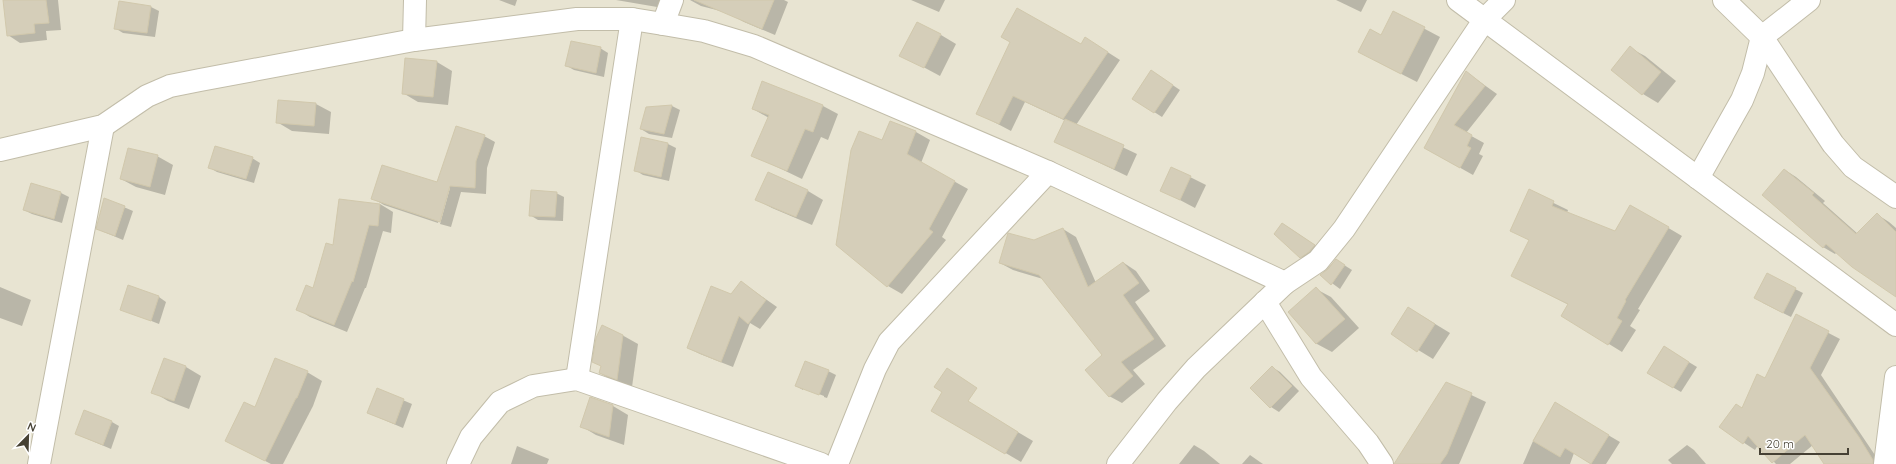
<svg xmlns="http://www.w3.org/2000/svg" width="1896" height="464" viewBox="0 0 1896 464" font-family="Quicksand,sans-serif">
<rect width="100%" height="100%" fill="#f3f1e4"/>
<rect fill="#e8e4d2" x="0" y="0" width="1896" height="464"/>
<g fill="#0003">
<path d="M4,0H58L61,30L46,31L47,40L20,43L8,35Z"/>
<path d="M499,0H517L515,6Z"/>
<path d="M616,0H664L663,8Z"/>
<path d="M690,0H784L788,2L775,35L744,22L731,15L732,14L701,6Z"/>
<path d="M911,0H945L939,12Z"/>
<path d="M1336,0H1367L1361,12Z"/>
<path d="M151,7L159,11L155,37L123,33L115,28Z"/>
<path d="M1393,12L1440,37L1417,82L1374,60Z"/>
<path d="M941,35L956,44L940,76L901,55Z"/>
<path d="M1098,46L1120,60L1076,125L1137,154L1127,176L1056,142L1066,121L1025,102L1011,131L977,113Z"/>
<path d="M600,48L608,53L604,77L574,70L567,66Z"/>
<path d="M1630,48L1645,56L1676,81L1658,103L1643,94L1612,70Z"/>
<path d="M437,62L452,71L448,105L418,102L403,93Z"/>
<path d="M1466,72L1497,94L1466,133L1484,143L1479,154L1483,156L1473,175L1425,148Z"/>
<path d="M1159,76L1180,90L1162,117L1134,99Z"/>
<path d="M763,83L823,106L838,114L828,140L821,137L802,179L752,155L769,118L753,109Z"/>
<path d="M316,104L331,112L329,134L292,131L277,122Z"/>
<path d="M672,106L680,110L672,138L649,134L641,129L647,108Z"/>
<path d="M890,122L916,132L930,140L921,163L968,189L942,237L946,240L902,294L888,286L837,245Z"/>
<path d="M484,136L495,142L487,168L486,194L461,192L451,227L440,224L450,188H448L438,223L384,205L372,198L438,184Z"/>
<path d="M668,144L676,148L669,181L643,175L635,170Z"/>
<path d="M157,156L173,165L165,195L136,187L121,179Z"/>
<path d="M252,158L260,163L254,183L217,172L210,168Z"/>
<path d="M1172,168L1206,185L1195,208L1161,190Z"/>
<path d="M1785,170L1796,177L1825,201L1823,203L1858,234L1878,215L1889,222L1896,228V295L1837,252L1835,254L1823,247Z"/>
<path d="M768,174L808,191L823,200L812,225L772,208L757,200Z"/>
<path d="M1529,191L1568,210L1567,213L1615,232L1631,206L1682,236L1638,309L1640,310L1630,326L1636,330L1622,352L1609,344L1569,305L1512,276L1530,240L1511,230Z"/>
<path d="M61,193L69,197L62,223L32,214L24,210Z"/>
<path d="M556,193L564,197L563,221L538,220L530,215Z"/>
<path d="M105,199L133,211L123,240L97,229Z"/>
<path d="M380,204L393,212L391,233L383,231L366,288H365L347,332L310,317L297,309L314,289L334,247Z"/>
<path d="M1283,224L1291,229L1322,250L1309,262L1301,257Z"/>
<path d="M1063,229L1076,237L1096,283L1124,263L1136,271L1150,291L1135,302L1166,346L1133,370L1145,384L1122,403L1109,396L1103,355L1043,279L1013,270L1000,263L1034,241Z"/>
<path d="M1336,260L1352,270L1340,289L1321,275Z"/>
<path d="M741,282L777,307L760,329L750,323L733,367L700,354L688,348Z"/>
<path d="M0,287L31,300L22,326L0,318Z"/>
<path d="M1316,289L1331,297L1359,328L1332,352L1317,344L1289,312Z"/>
<path d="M1795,289L1803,293L1791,317L1763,303Z"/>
<path d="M159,297L166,302L159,324L121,309Z"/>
<path d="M1409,308L1450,333L1433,359L1392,334Z"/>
<path d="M1796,316L1840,339L1821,375L1881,464H1825L1813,445L1790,464H1776L1758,445L1755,450L1720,427L1742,408L1766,379Z"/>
<path d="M622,335L638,344L632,387L615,382L600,373Z"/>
<path d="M1664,347L1697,367L1681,392L1648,373Z"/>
<path d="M164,359L186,367L201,376L189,409L168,401L153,392Z"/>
<path d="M1272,367L1280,372L1299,391L1279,412L1271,407L1251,388Z"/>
<path d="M828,371L836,375L827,398L824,397V396L803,388V390L796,386Z"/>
<path d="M307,372L322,381L313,406L283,464H271L226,441L255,409Z"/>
<path d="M1446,383L1486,402L1460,462L1459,464H1401Z"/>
<path d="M377,389L412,404L403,428L368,413Z"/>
<path d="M1555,404L1620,442L1606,464H1591L1574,453L1570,464H1523L1533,441Z"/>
<path d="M613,406L628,415L624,445L596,435L581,426Z"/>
<path d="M112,422L119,426L111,449L76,434Z"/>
<path d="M1001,422L1033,441L1021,462L980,438Z"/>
<path d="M1194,445L1204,451L1220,464H1179Z"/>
<path d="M1687,445L1694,450L1706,464H1672L1668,460Z"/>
<path d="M517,446L549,459L547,464H511Z"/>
<path d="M1250,455L1260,462L1263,464H1242Z"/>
</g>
<g fill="#d5ceb9" stroke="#d1c8ac">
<path d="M3,0H46L49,23L34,24L35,33L7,36Z"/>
<path d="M694,0H774L762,29Z"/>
<path d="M119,1L151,6L147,33L114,29Z"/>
<path d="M1017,8L1081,44L1085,37L1108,52L1063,119L1013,96L999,124L976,114L1010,42L1001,37Z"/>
<path d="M1393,11L1425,27L1401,74L1358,52L1370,29L1381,35Z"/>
<path d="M917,22L941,34L924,68L899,56Z"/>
<path d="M571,41L601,47L596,73L565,66Z"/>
<path d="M1630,46L1661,72L1642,95L1611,70Z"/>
<path d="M405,58L437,61L433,97L402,94Z"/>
<path d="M1151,70L1173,85L1154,113L1132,99Z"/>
<path d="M1466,71L1485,86L1454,125L1472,135L1467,146L1471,148L1460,168L1424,148Z"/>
<path d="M762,81L823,105L813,132L805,129L787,171L751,156L769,115L752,109Z"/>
<path d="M278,100L316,103L314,126L276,123Z"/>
<path d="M672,105L664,134L640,129L646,107Z"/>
<path d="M1065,119L1124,145L1114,169L1054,142Z"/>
<path d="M890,121L916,131L907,154L955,181L929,229L933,232L887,287L836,245L851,150L859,131L882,140Z"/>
<path d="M456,126L485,135L476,161L475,188L450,186L440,222L371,199L382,165L437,182Z"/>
<path d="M641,137L668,143L661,177L634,171Z"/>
<path d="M215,146L253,157L246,179L208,168Z"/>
<path d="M128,148L158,155L150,187L120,179Z"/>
<path d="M1171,167L1191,176L1180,200L1160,191Z"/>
<path d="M1784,169L1814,193L1812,195L1856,234L1877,213L1896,232V297L1852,267L1826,244L1823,248L1762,195Z"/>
<path d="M768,172L808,190L796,217L755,200Z"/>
<path d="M31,183L61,192L54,219L23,210Z"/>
<path d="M1529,189L1554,201L1552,206L1615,231L1630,205L1669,227L1625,300L1626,301L1617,318L1622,321L1608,345L1561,316L1568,304L1511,276L1529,240L1510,231Z"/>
<path d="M531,190L557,192L555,217L529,216Z"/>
<path d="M104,198L125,206L115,236L96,229Z"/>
<path d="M339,199L380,204L378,226L369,225L353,282L352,281L334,325L296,310L306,285L313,288L326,243L333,245Z"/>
<path d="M1282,223L1315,245L1309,252L1300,258L1274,234Z"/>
<path d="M1063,228L1088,287L1123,262L1139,283L1123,295L1154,339L1121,362L1133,376L1109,397L1085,370L1102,355L1039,275L999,263L1008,233L1034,240Z"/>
<path d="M1336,259L1345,265L1331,285L1320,275L1328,269Z"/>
<path d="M1767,273L1796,288L1783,313L1754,298Z"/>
<path d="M741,281L766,300L748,324L739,316L721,362L687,348L711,286L731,294Z"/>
<path d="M128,285L159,296L151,321L120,310Z"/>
<path d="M1316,287L1345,319L1316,344L1288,312Z"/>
<path d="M1408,307L1435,324L1417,352L1391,334Z"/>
<path d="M1796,314L1829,331L1810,368L1859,437L1873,460V464H1824L1805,435L1772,463L1748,436L1743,444L1719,427L1736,404L1742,408L1757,374L1765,378Z"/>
<path d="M602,325L623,335L617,380L599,373L601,366L592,362L596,338Z"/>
<path d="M1664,346L1689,362L1673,388L1647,373Z"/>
<path d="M164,358L186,366L174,401L151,393Z"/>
<path d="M275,358L308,371L297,398H296L265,461L225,441L244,402L255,407Z"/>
<path d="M805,361L829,370L819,395L795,386Z"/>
<path d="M1272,366L1292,386L1270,408L1250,388Z"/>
<path d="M947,368L977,388L968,401L1018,432L1005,454L931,411L942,392L934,387Z"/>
<path d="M1446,382L1472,393L1447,454L1440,464H1394Z"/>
<path d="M377,388L404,399L395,424L367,413Z"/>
<path d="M590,397L613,405L609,437L580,427Z"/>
<path d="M1555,402L1609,435L1591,464L1565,448L1560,457L1533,441Z"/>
<path d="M84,410L112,421L103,445L75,434Z"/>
</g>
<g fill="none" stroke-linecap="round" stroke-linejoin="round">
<defs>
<g id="street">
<path d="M1458,0L1896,325"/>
<path d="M1724,0L1762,37L1833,144L1853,167L1896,197"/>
<path d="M663,24L672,0"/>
<path d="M414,40L415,0"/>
<path d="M0,150L103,126L147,96L170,86L200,80L414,40L577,19H632L663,24L704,31L754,46L1048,172L1285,283L1318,261L1344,229L1485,19L1504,0"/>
<path d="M1698,178L1742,100L1753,73L1762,37L1809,0"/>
<path d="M1265,302L1311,377L1368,443L1382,464"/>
<path d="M577,379L632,19"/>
<path d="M39,464L103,126"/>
<path d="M458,464L471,437L500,402L533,386L577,379L821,464"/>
<path d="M837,464L875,369L889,342L1048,172"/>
<path d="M1118,464L1167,401L1196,368L1285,283"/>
<path d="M1885,464L1896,377"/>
</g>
</defs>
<use href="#street" stroke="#c2bda9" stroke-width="24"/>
<use href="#street" stroke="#fff" stroke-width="22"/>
</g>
<g transform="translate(28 436) rotate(23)" stroke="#ffffff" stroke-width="3" paint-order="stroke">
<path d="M0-3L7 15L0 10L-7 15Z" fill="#464134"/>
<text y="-6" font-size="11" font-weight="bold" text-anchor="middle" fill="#464134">N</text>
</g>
<path d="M1760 448v6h88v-6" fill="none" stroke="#464134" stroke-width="2"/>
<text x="1766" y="448" font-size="12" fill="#464134" stroke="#ffffff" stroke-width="3" paint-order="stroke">20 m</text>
</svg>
